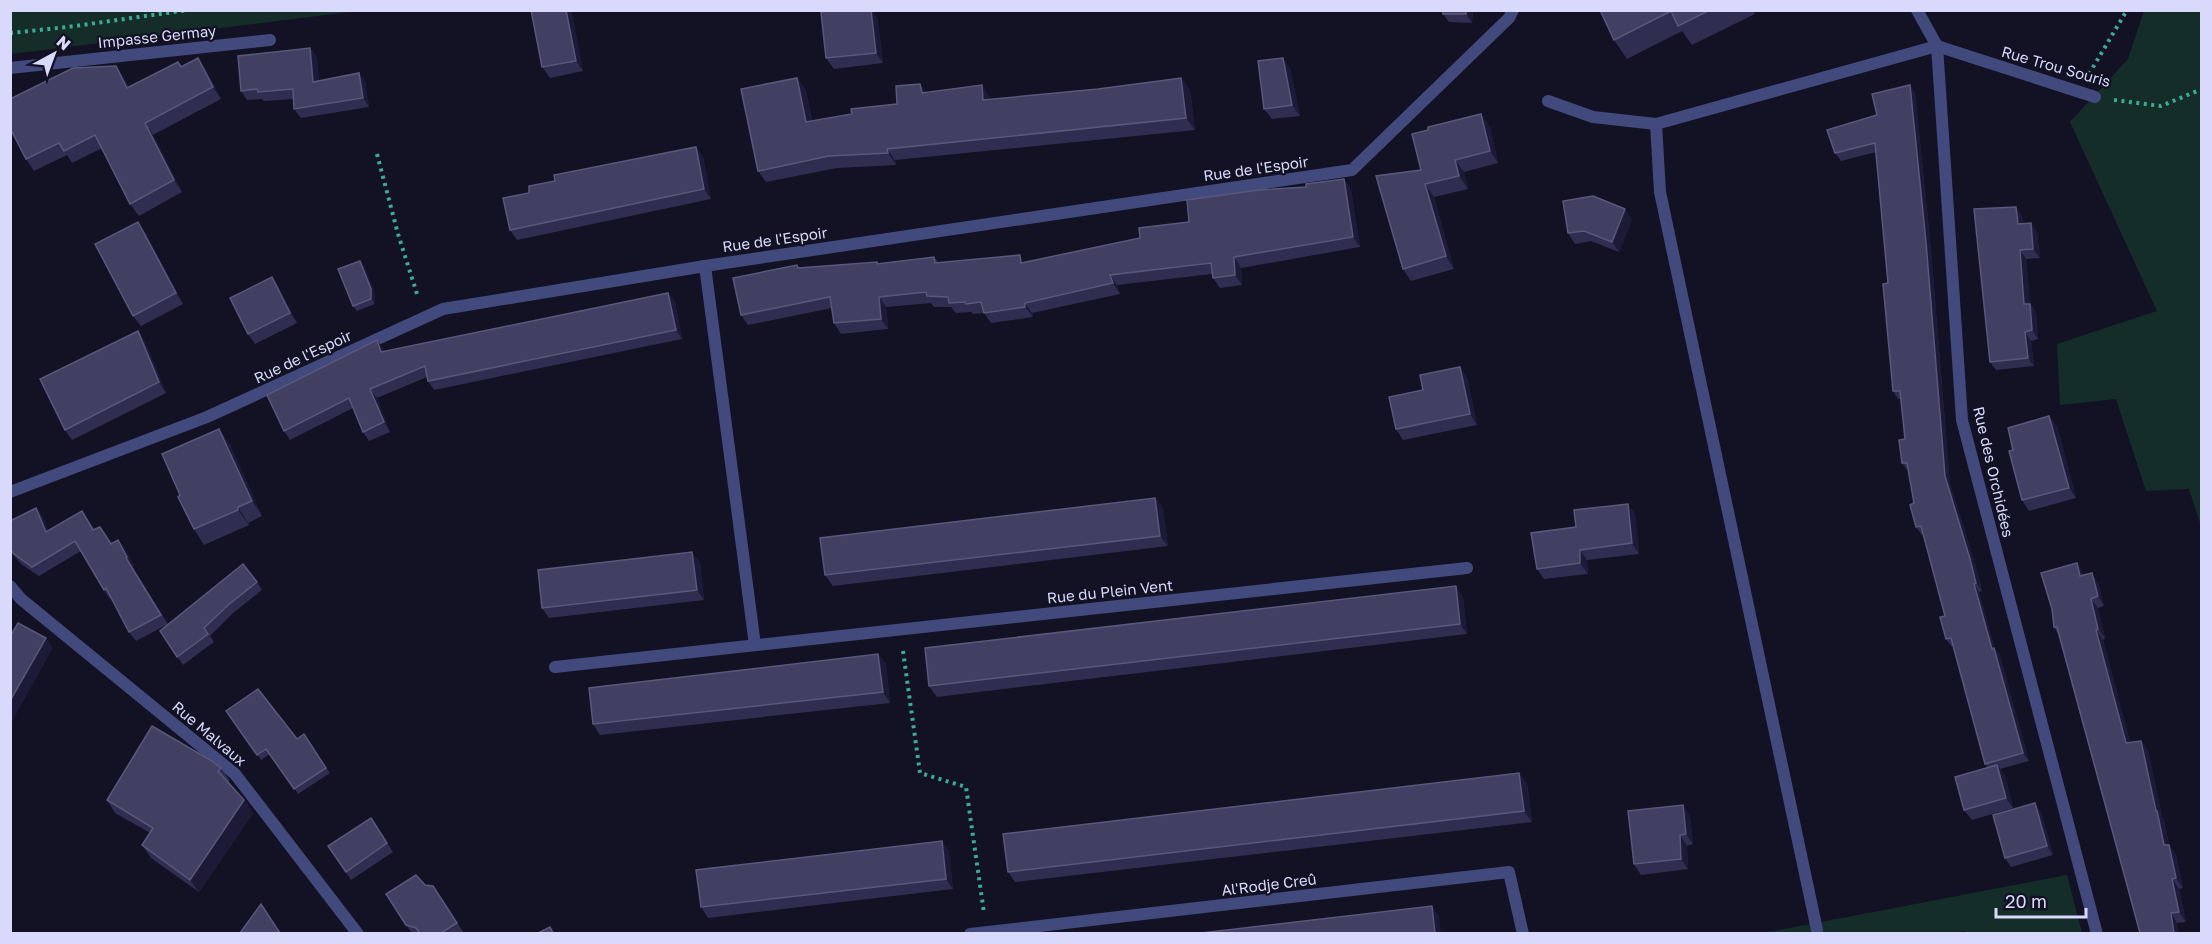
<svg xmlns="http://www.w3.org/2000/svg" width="2212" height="944" viewBox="0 0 2212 944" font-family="'Golos Text',sans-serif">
<rect width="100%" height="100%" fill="#121224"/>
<g fill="#152d29">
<path d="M11,10H358V11L11,54Z"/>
<path d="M2144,11H2201V526L2189,489L2146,491L2116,399L2060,405L2057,344L2157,311L2070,122L2128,59Z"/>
<path d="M2067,875L2082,933L1978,934L1961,931V934H1758Z"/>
</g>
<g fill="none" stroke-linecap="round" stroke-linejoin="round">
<g stroke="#3eaa93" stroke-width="4" stroke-dasharray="3 4.5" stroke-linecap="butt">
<path d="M10,33L68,27L188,10"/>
<path d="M2089,74L2127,10"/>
<path d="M2114,100L2161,106L2202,89"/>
<path d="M377,154L398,234L418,297"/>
<path d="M903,651L920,773L966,787L984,913"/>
</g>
<path stroke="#42497d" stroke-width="12" d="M1656,124L1660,192L1817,930"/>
<g stroke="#42497d" stroke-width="12">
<path d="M1917,10L1937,46L1962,420L2097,934"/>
<path d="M10,68L270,40"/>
<path d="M1548,101L1593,117L1656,124L1937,46L2095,97"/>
<path d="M705,266L755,645"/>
<path d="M10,492L207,417L443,309L705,266L1352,170L1509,18L1513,10"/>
<path d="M10,586L21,599L235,774L358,934"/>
<path d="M555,667L1467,568"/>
<path d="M970,934L1509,872L1523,934"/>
</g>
</g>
<g fill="#2f2d50">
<path d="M531,10H571L583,71L550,78L542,67Z"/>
<path d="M1473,10L1472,23L1449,22L1443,14Z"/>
<path d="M1600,10H1753L1755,14L1692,45L1682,31L1627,59L1614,40Z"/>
<path d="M877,16L883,63L834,69L826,58Z"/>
<path d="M310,48L317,58L319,81L359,73L365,82L369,107L301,118L294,109L293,99L264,101L262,99L247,100L241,91Z"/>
<path d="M198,58L206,70L221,99L153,135L182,192L139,216L130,204L102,148L72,163L67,155L34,171L26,159L124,78L129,87L178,62L181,66Z"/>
<path d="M1290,68L1300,116L1272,119L1264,109Z"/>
<path d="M797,78L806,90L812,121L852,114L897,104L920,84L926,93L990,97V99L1098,89L1181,78L1190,90L1195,130L895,160L896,165L837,168L766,182L758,171Z"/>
<path d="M1910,85L1915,93L1931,250L1950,484L1976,567L1982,591L1979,592L1995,650L2000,656L2029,761L2000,769L2005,776L2013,808L1972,820L1964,810L1988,768L1985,764L1953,646L1952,647L1946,639L1945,616L1924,535H1922L1916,527L1914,503L1908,471L1902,463L1905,439L1901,399H1898L1893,391L1888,283L1876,152L1841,161L1835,153Z"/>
<path d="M1481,114L1490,127L1498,163L1464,172L1468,189L1434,197L1454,269L1411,281L1403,269L1421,170Z"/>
<path d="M696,147L703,157L711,199L517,240L510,230L529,193L555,181Z"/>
<path d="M1344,179L1351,190L1360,247L1241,268L1242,285L1220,288L1213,278L1212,274L1117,285L1120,294L1032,313L1033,317L991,323L984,313L973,314L971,312L956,313L951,307H934L931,303L886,307L888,329L841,334L834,323L832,308L748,325L741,315L799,268L877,262L878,264L934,257L939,263L1025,262L1140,238L1306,187Z"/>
<path d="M2022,216L2023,224L2031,223L2037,232L2040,258L2026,259L2030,304L2036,312L2038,339L2031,341L2034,366L1996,370L1990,362Z"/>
<path d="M1632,219L1619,252L1591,241L1575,244L1568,233Z"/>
<path d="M145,232L183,304L141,326L133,316Z"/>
<path d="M360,261L364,266L375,294V304L357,311L353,306Z"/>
<path d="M272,277L279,288L297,323L255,344L248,334Z"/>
<path d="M668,293L675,302L682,339L434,390L428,381L427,377L377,398L390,432L369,441L363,432L353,408L290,440L284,431L384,350V352Z"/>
<path d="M138,331L145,342L166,393L72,440L65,430Z"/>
<path d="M1467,377L1477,425L1403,440L1396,429L1423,390Z"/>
<path d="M2057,426L2076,498L2029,511L2022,500L2013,450Z"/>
<path d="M219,429L230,445L262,516L248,523L249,525L204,545L194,529L180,495Z"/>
<path d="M1155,498L1163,508L1168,546L833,586L825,575Z"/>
<path d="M1628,504L1635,514L1639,554L1587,560L1588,574L1544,579L1537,569L1576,527Z"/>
<path d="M36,508L43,517L48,531L82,511L94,529L111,543L118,540L125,549L134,566L133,568L168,624L136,641L129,632L112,598L110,599L104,590L81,551L39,576L21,564L10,551V521Z"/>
<path d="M692,552L700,563L704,600L549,618L542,608Z"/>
<path d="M2077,563L2084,575L2098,583L2104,606L2098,608L2105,638L2103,640L2130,742L2141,741L2148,750L2162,817L2164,820L2169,845L2176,855L2183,888L2179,889L2186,922L2177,923L2140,933L2058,634L2054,627Z"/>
<path d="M257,582L262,590L232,614L210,636L214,642L183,665L160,631Z"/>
<path d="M1463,597L1467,634L937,697L929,686Z"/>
<path d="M878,654L886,664L890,703L600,735L593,724Z"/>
<path d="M226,711L297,739L304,734L330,773L298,794L270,754L261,760Z"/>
<path d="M221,768L230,781L228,782L244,800L253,813L199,892L151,858L142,845L150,833L115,813L107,800Z"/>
<path d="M1519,773L1527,784L1532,822L1015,882L1008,872Z"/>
<path d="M2041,812L2053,855L2011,867L2005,858Z"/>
<path d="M1690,816L1693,844L1687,846L1688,869L1641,875L1634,864Z"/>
<path d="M371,818L393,852L351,880L328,846Z"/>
<path d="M942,841L949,852L953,889L708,918L701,907Z"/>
<path d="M425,885L433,886L464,933H412L406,925Z"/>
</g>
<g fill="#1c1a37">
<path d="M566,10H571L583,71L576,61Z"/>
<path d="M871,10H873L877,16L883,63L876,53Z"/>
<path d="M1466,10H1473L1472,23L1466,14Z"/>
<path d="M310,48L317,58L320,91L313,82Z"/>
<path d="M198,58L206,70L221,99L213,87Z"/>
<path d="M1283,58L1290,68L1300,116L1292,105Z"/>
<path d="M116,66L124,78L136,100L127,88Z"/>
<path d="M359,73L365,82L369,107L363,98Z"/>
<path d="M797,78L806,90L814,134L806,122Z"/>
<path d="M1181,78L1190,90L1195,130L1186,118Z"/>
<path d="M920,84L928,96L922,93Z"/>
<path d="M982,85L990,97L991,112L983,100Z"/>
<path d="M1910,85L1915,93L1931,250L1950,484L1976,567L1982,591L1976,583L1945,476Z"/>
<path d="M1481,114L1490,127L1498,163L1490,151Z"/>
<path d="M145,123L153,135L182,192L174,180Z"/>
<path d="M696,147L703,157L711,199L704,189Z"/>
<path d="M887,149L895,160L896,165L888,153Z"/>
<path d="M1455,160L1464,172L1468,189L1459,176Z"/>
<path d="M1344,179L1351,190L1360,247L1353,237Z"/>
<path d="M1425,184L1434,197L1454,269L1446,256Z"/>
<path d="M2016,207L2022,216L2024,233L2018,224Z"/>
<path d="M1625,209L1632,219L1619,252L1612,242Z"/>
<path d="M138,222L145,232L183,304L176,293Z"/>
<path d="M2031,223L2037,232L2040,258L2033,249Z"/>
<path d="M2020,250L2026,259L2030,304L2036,312L2038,339L2032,330L2024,304Z"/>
<path d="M1234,257L1241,268L1242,285L1235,275Z"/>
<path d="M360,261L364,266L375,294V304L371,299Z"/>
<path d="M1110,275L1117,285L1120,294L1113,283Z"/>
<path d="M272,277L279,288L297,323L290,313Z"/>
<path d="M668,293L675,302L682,339L676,330Z"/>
<path d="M879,297L886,307L888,329L881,319Z"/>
<path d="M1025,303L1032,313L1033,317L1025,307Z"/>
<path d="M138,331L145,342L166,393L159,382Z"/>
<path d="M2025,332L2031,341L2034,366L2028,358Z"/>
<path d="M377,340L384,350L388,361L381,352Z"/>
<path d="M1460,367L1467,377L1477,425L1470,414Z"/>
<path d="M370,389L377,398L390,432L384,422Z"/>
<path d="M2049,416L2057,426L2076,498L2069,488Z"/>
<path d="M219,429L230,445L262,516L252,501Z"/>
<path d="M1155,498L1163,508L1168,546L1160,536Z"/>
<path d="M1628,504L1635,514L1639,554L1632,543Z"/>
<path d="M238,507L248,523L249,525L238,510Z"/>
<path d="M36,508L43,517L53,542L46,532Z"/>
<path d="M118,540L125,549L134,566L133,568L168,624L126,558Z"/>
<path d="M1580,550L1587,560L1588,574L1580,563Z"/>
<path d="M692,552L700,563L704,600L697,590Z"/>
<path d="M2077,563L2083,573L2087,586L2080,576Z"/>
<path d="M2092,573L2098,583L2104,606L2098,596Z"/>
<path d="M1974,584L1979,592L1995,650L2000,656L2029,761L2023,753L1992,649Z"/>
<path d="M1456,586L1463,597L1467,634L1460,624Z"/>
<path d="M2091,599L2098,608L2105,638L2098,629Z"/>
<path d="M2096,630L2103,640L2133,753L2126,743Z"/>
<path d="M46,638L53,648L10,725V701Z"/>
<path d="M878,654L886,664L890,703L883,692Z"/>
<path d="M2141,741L2148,750L2162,817L2164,820L2171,855L2164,845L2156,811Z"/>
<path d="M1997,765L2005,776L2013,808L2006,798Z"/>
<path d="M1519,773L1527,784L1532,822L1524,811Z"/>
<path d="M244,800L253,813L199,892L190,880Z"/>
<path d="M2035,803L2041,812L2053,855L2047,846Z"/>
<path d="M1683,805L1690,816L1693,844L1686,834Z"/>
<path d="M1680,835L1687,846L1688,869L1681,859Z"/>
<path d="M942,841L949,852L953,889L946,879Z"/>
<path d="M2169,845L2176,855L2183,888L2176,878Z"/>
<path d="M2172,879L2179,889L2186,922L2179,912Z"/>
<path d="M1432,906L1439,916L1441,933H1435Z"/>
<path d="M2171,913L2177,923L2179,933H2174Z"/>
</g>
<g fill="#414062" stroke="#59587a" stroke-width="1.5">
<path d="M531,10H566L576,61L542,67Z"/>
<path d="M832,10H871L876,53L826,58L821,12Z"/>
<rect x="1443" y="10" width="23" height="4"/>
<path d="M1600,10H1710L1678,26L1671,11L1614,40Z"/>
<path d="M310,48L313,82L359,73L363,98L294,109L293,89L258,92L257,89L241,91L238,56Z"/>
<path d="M198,58L213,87L145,123L174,180L130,204L95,135L64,151L59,143L26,159L10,128V99L73,68L116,66L127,88L178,62L181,67Z"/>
<path d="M1283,58L1292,105L1264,109L1258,61Z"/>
<path d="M797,78L806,122L852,114L851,109L897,104L896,86L920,84L922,93L982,85L983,100L1098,89L1181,78L1186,118L887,149L888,153L829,156L758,171L741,89Z"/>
<path d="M1910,85L1926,242L1945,476L1970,559L1976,583L1974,584L1992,649L1994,648L2023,753L1985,764L1951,638L1946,639L1940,617L1945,616L1921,526L1916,527L1910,505L1914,503L1907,463H1902L1899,440L1905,439L1900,391H1893L1883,284L1888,283L1875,143L1835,153L1827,130L1877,115L1872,94Z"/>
<path d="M1481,114L1490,151L1455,160L1459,176L1425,184L1446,256L1403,269L1376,176L1421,170L1412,134L1428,130V127Z"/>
<path d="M696,147L704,189L510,230L503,198L529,193V186L555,181L554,175Z"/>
<path d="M1344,179L1353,237L1234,257L1235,275L1213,278L1211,263L1110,275L1113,283L1025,303V307L984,313L981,302L966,304L965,302L949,303L948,297L927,296L926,292L879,297L881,319L834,323L830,297L741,315L733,278L797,265L798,268L877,262V264L934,257L935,263L1020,255L1021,263L1140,238L1139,228L1189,222L1187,200L1259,190L1306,187V184Z"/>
<path d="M1593,196L1625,209L1612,242L1584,231L1568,233L1563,201Z"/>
<path d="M2016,207L2018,224L2031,223L2033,249L2020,250L2024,304H2030L2032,330L2025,332L2028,358L1990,362L1974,209Z"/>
<path d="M138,222L176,293L133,316L95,244Z"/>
<path d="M360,261L371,289V299L353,306L338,269Z"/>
<path d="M272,277L290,313L248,334L230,298Z"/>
<path d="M668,293L676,330L428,381L425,366L370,389L384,422L363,432L349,398L284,431L267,395L377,340L381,352Z"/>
<path d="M138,331L159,382L65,430L40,379Z"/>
<path d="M1460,367L1470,414L1396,429L1389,397L1423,390L1420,375Z"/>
<path d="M2049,416L2069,488L2022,500L2009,451L2013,450L2008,428Z"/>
<path d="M219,429L252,501L238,507V510L194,529L178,497L180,495L162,454Z"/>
<path d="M1155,498L1160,536L825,575L820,538Z"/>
<path d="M1628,504L1632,543L1580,550V563L1537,569L1531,533L1576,527L1574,510Z"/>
<path d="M36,508L46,532L82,511L93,530L100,527L111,544L118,540L127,557L126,558L161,615L129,632L106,588L104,590L75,541L32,567L14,554L10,549V521Z"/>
<path d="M692,552L697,590L542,608L538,570Z"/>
<path d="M2077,563L2080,576L2092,573L2098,596L2091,599L2098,629L2096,630L2126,743L2141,741L2156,811H2157L2164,845H2169L2176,878L2172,879L2179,912L2171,913L2174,933H2140L2057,627H2054L2052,609L2041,573Z"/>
<path d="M243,564L257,582L227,606L204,628L208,634L177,657L160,631Z"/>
<path d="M1456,586L1460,624L929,686L925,648Z"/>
<path d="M18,623L46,638L10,701V637Z"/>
<path d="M878,654L883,692L593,724L589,688Z"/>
<path d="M258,689L297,739L304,734L326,768L294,789L266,749L257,755L226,711Z"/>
<path d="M152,726L212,761L221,768L218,771L244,800L190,880L142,845L153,828L107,800Z"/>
<path d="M1997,765L2006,798L1964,810L1955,777Z"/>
<path d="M1519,773L1524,811L1008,872L1003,834Z"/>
<path d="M2035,803L2047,846L2005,858L1993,815Z"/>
<path d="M1683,805L1686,834L1680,835L1681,859L1634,864L1628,811Z"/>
<path d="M371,818L387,843L346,872L328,846Z"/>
<path d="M942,841L946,879L701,907L696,870Z"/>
<path d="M416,875L425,885L433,886L457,923L441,933H420L416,928L406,925L386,894Z"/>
<path d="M261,904L280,933H240Z"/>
<path d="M1432,906L1435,933H1201Z"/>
<path d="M550,927L553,933H538Z"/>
</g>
<g text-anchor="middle" stroke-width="4.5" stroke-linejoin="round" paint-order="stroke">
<g font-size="15" fill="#d9dafb" stroke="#121224">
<text transform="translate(157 37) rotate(-6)" y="5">Impasse Germay</text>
<text transform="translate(2056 67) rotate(16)" y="5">Rue Trou Souris</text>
<text transform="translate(1256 169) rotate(-8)" y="5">Rue de l'Espoir</text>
<text transform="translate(775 240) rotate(-8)" y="5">Rue de l'Espoir</text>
<text transform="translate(303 357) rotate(-25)" y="5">Rue de l'Espoir</text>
<text transform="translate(1993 472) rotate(77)" y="5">Rue des Orchidées</text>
<text transform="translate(1110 592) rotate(-6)" y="5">Rue du Plein Vent</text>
<text transform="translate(209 734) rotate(40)" y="5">Rue Malvaux</text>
<text transform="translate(1269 885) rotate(-7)" y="5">Al'Rodje Creû</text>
</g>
</g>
<rect width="2212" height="944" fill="none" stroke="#d9dafb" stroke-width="24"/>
<g transform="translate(54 54) rotate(41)" stroke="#121224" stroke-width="4.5" paint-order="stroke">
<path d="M0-4.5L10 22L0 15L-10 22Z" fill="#d9dafb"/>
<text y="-9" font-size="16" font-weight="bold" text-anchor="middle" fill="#d9dafb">N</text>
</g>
<path d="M1996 908v9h90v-9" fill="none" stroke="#d9dafb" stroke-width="3"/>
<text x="2005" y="908" font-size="18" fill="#d9dafb" stroke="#121224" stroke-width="4.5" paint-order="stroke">20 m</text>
</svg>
